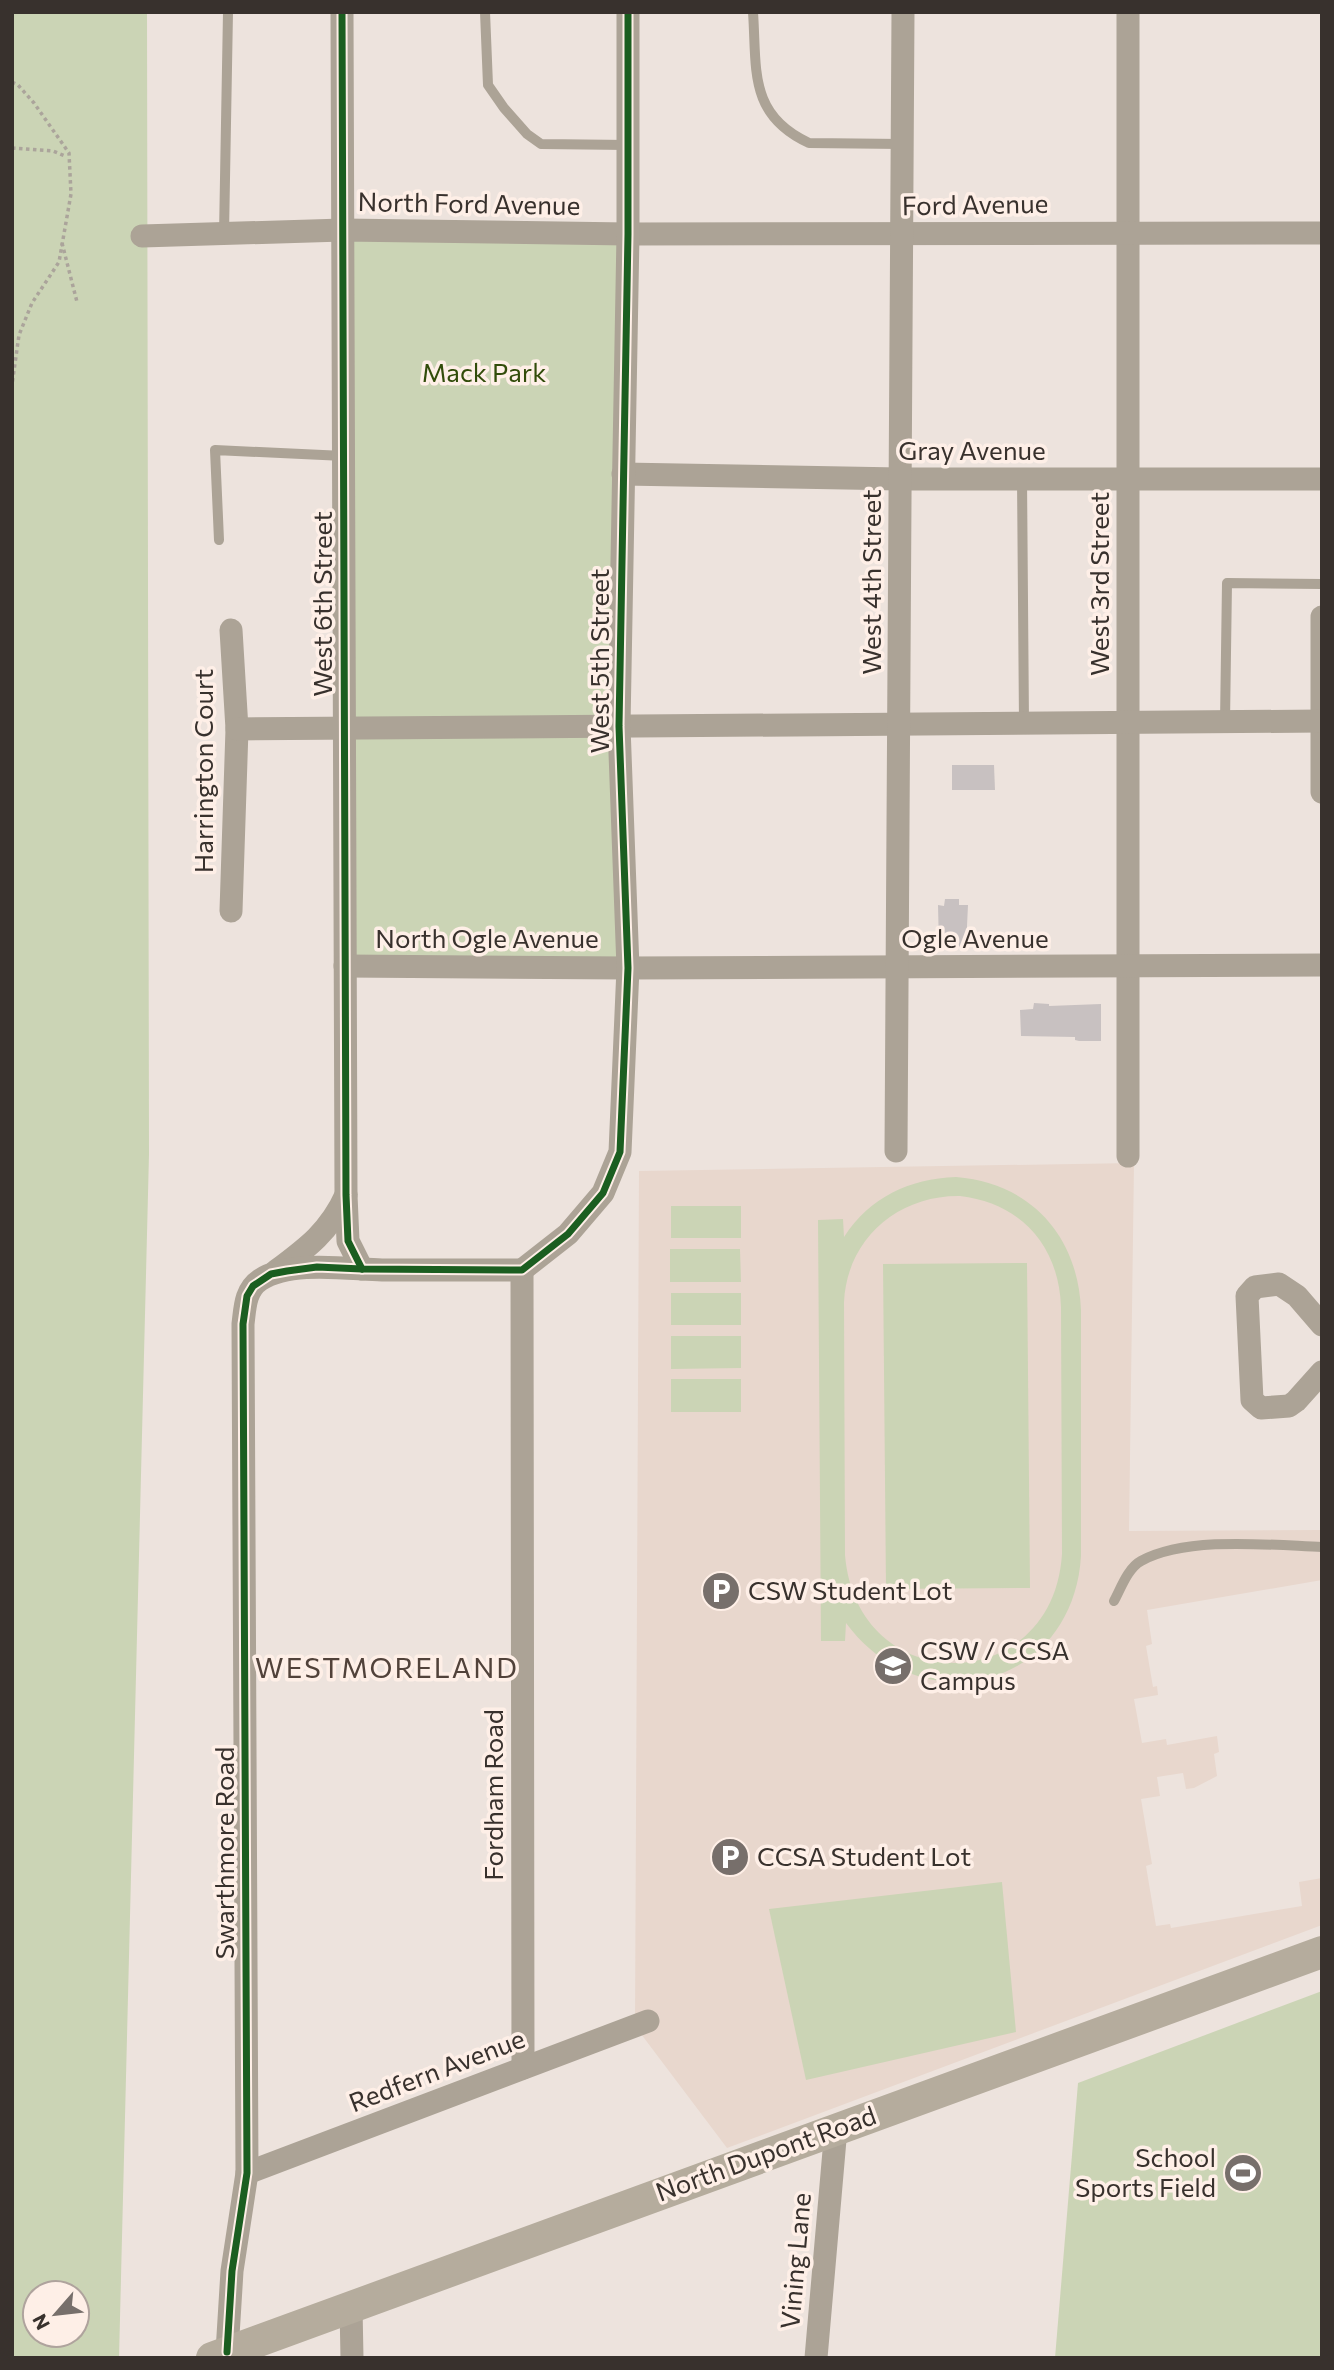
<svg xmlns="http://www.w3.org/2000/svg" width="1334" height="2370" viewBox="0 0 1334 2370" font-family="Commissioner,sans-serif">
<rect width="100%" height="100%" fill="#ede3dd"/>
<path fill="#e8d7cd" d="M1134,1163L1129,1531L1322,1530V1580L1147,1610L1152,1644L1146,1646L1153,1687L1157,1686L1158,1695L1134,1699L1142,1743L1166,1739L1167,1745L1217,1736L1219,1752L1214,1754L1217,1776L1194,1788L1186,1789L1183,1773L1157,1777L1160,1796L1141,1799L1152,1864L1146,1866L1156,1926L1170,1924L1171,1928L1302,1906L1299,1882L1322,1878V1925L727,2148L635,2026L639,1171Z"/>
<g fill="#cbd4b5" fill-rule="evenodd">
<path d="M12,12H147L149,1154L119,2358H12ZM35,2293H77V2335H35Z"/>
<path d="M343,230L628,234V968L345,966Z"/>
<path d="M956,1177C1031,1183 1078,1236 1081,1310V1556C1073,1687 923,1727 846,1623L845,1641H821L818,1220L843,1219L844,1237C870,1197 909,1179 956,1177ZM960,1196C1021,1203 1059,1246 1061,1307L1062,1554C1053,1698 857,1700 845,1555L844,1302C847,1239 898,1195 960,1196Z"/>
<rect x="671" y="1206" width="70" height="32"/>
<path d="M670,1249H740L741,1282H670Z"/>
<path d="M1027,1263L1030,1588L886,1589L883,1264Z"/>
<rect x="671" y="1293" width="70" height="32"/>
<path d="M671,1336H741V1368L671,1369Z"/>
<rect x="671" y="1379" width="70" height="33"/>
<path d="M1002,1882L1016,2032L806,2080L769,1909Z"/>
<path d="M1322,1991V2358H1055L1078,2083Z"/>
</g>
<g fill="#c8c1c1">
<path d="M952,765H994L995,790H952Z"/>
<path d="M945,899H959V905H968L966,947L939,946L938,905L944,906Z"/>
<path d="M1034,1003L1049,1004V1006L1101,1004V1041H1079L1075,1040V1037L1021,1036L1020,1010L1033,1009Z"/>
</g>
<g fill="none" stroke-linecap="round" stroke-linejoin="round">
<g stroke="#aba49b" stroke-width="3.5" stroke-dasharray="3.5 3.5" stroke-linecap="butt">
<path d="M12,82L18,85L34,103L69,153L71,194L59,262L32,303L19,335L12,385"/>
<path d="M12,148L53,151L65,156"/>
<path d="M62,243L77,302"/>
</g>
<g stroke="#aca396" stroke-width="10">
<path d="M485,12L488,85L504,108L527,134L541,144L628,145"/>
<path d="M753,12C757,69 748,115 809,143L902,144"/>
<path d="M224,234L228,12"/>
<path d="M1022,478L1024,723"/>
<path d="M219,540L215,450L344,456"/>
<path d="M1225,722L1227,583L1322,584"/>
<path d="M1114,1601C1121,1588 1128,1568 1141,1561C1187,1536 1270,1545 1322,1547"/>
</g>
<g stroke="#aca396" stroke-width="23">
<path d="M342,12L346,1195L348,1241L362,1269"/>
<path d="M1128,12V1156"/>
<path d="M142,236L343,230L628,234L1322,233"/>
<path d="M623,474L900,479H1322"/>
<path d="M1322,617V792"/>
<path d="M231,630L237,729L231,911"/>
<path d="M237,729L1322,721"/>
<path d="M345,966L628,968L1322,965"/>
<path d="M896,1151L903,12"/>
<path d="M522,1270L568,1234L603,1193L620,1152L628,968L619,726L628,234V12"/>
<path d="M522,1270L523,2068"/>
<path d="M276,1271C307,1248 330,1231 346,1195"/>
<path d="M1322,1325L1297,1296L1279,1284L1255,1287L1247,1296L1252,1400L1261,1408L1289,1406L1296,1401L1322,1372"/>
<path d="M247,2173L648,2021"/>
<path d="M351,2307L352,2358"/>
<path d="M227,2352L232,2271L247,2173L243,1324C245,1308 245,1290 260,1280C290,1260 347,1269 382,1270C428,1270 475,1270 522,1270"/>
<path d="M816,2358L836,2128"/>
</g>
<path stroke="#b5ac9d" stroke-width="32" d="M212,2358L1322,1952"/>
<defs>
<g id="cycleway">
<path d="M342,12L346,1195L348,1241L362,1269"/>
<path d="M227,2352L232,2271L247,2173L243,1324L247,1296L253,1286L271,1274L287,1271L317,1267L362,1269L522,1270L568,1234L603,1193L620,1152L628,968L619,726L628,234V12"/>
</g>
</defs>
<use href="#cycleway" stroke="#feefe7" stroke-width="11"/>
<use href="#cycleway" stroke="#1b5e20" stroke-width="7"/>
</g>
<defs>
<symbol id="parking-disc" viewBox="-11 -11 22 22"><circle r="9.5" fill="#776f6b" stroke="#feefe7"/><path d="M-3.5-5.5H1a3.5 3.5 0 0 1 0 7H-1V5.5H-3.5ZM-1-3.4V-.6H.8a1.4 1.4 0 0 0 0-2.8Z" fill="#fff"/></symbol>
<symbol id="school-disc" viewBox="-11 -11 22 22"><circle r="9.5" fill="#776f6b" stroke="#feefe7"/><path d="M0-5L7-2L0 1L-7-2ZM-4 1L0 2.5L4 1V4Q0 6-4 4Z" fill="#fff"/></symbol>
<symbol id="stadium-disc" viewBox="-11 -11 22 22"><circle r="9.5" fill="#776f6b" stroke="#feefe7"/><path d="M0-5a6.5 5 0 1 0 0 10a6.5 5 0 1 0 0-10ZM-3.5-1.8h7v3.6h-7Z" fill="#fff"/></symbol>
</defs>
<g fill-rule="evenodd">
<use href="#parking-disc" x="699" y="1569" width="44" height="44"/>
<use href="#school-disc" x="871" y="1644" width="44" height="44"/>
<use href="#parking-disc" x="708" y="1835" width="44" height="44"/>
<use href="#stadium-disc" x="1221" y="2151" width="44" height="44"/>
</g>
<g text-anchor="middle" stroke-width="7" stroke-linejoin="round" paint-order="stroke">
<g font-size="26" fill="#38312d" stroke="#feefe7">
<text transform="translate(469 204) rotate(1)" y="9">North Ford Avenue</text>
<text transform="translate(975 205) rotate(-1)" y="9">Ford Avenue</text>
<text x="972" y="460">Gray Avenue</text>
<text transform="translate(872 582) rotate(-90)" y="9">West 4th Street</text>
<text transform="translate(1100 584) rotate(-90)" y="9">West 3rd Street</text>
<text transform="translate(323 604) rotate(-90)" y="9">West 6th Street</text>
<text transform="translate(600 661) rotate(-90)" y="9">West 5th Street</text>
<text transform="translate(204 771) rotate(-90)" y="9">Harrington Court</text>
<text x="487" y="948">North Ogle Avenue</text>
<text x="975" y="948">Ogle Avenue</text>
<text transform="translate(494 1795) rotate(-90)" y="9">Fordham Road</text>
<text transform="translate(225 1853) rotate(-90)" y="9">Swarthmore Road</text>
<text transform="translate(437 2071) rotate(-21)" y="9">Redfern Avenue</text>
<text transform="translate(766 2154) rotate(-20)" y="9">North Dupont Road</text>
<text transform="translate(796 2261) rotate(-85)" y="9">Vining Lane</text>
</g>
<g font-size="26" fill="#324c0a" stroke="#feefe7">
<text x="484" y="382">Mack Park</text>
</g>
<g font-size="26" fill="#38312d" stroke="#feefe7" text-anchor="start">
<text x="748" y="1600">CSW Student Lot</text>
<text x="920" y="1660">CSW / CCSA<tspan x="920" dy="30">Campus</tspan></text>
<text x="757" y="1866">CCSA Student Lot</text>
<text x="1216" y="2167" text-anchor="end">School<tspan x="1216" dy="30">Sports Field</tspan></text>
</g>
<g font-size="28" letter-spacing="2" fill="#51423a" stroke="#feefe7">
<text x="387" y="1678">WESTMORELAND</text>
</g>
</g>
<rect width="1334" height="2370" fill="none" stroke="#38312d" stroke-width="28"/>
<g transform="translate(56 2314) rotate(242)"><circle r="33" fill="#feefe7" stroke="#afa39d" stroke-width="2"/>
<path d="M0-5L12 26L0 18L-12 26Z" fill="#776f6b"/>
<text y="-10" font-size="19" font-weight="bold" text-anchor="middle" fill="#38312d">N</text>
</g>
</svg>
